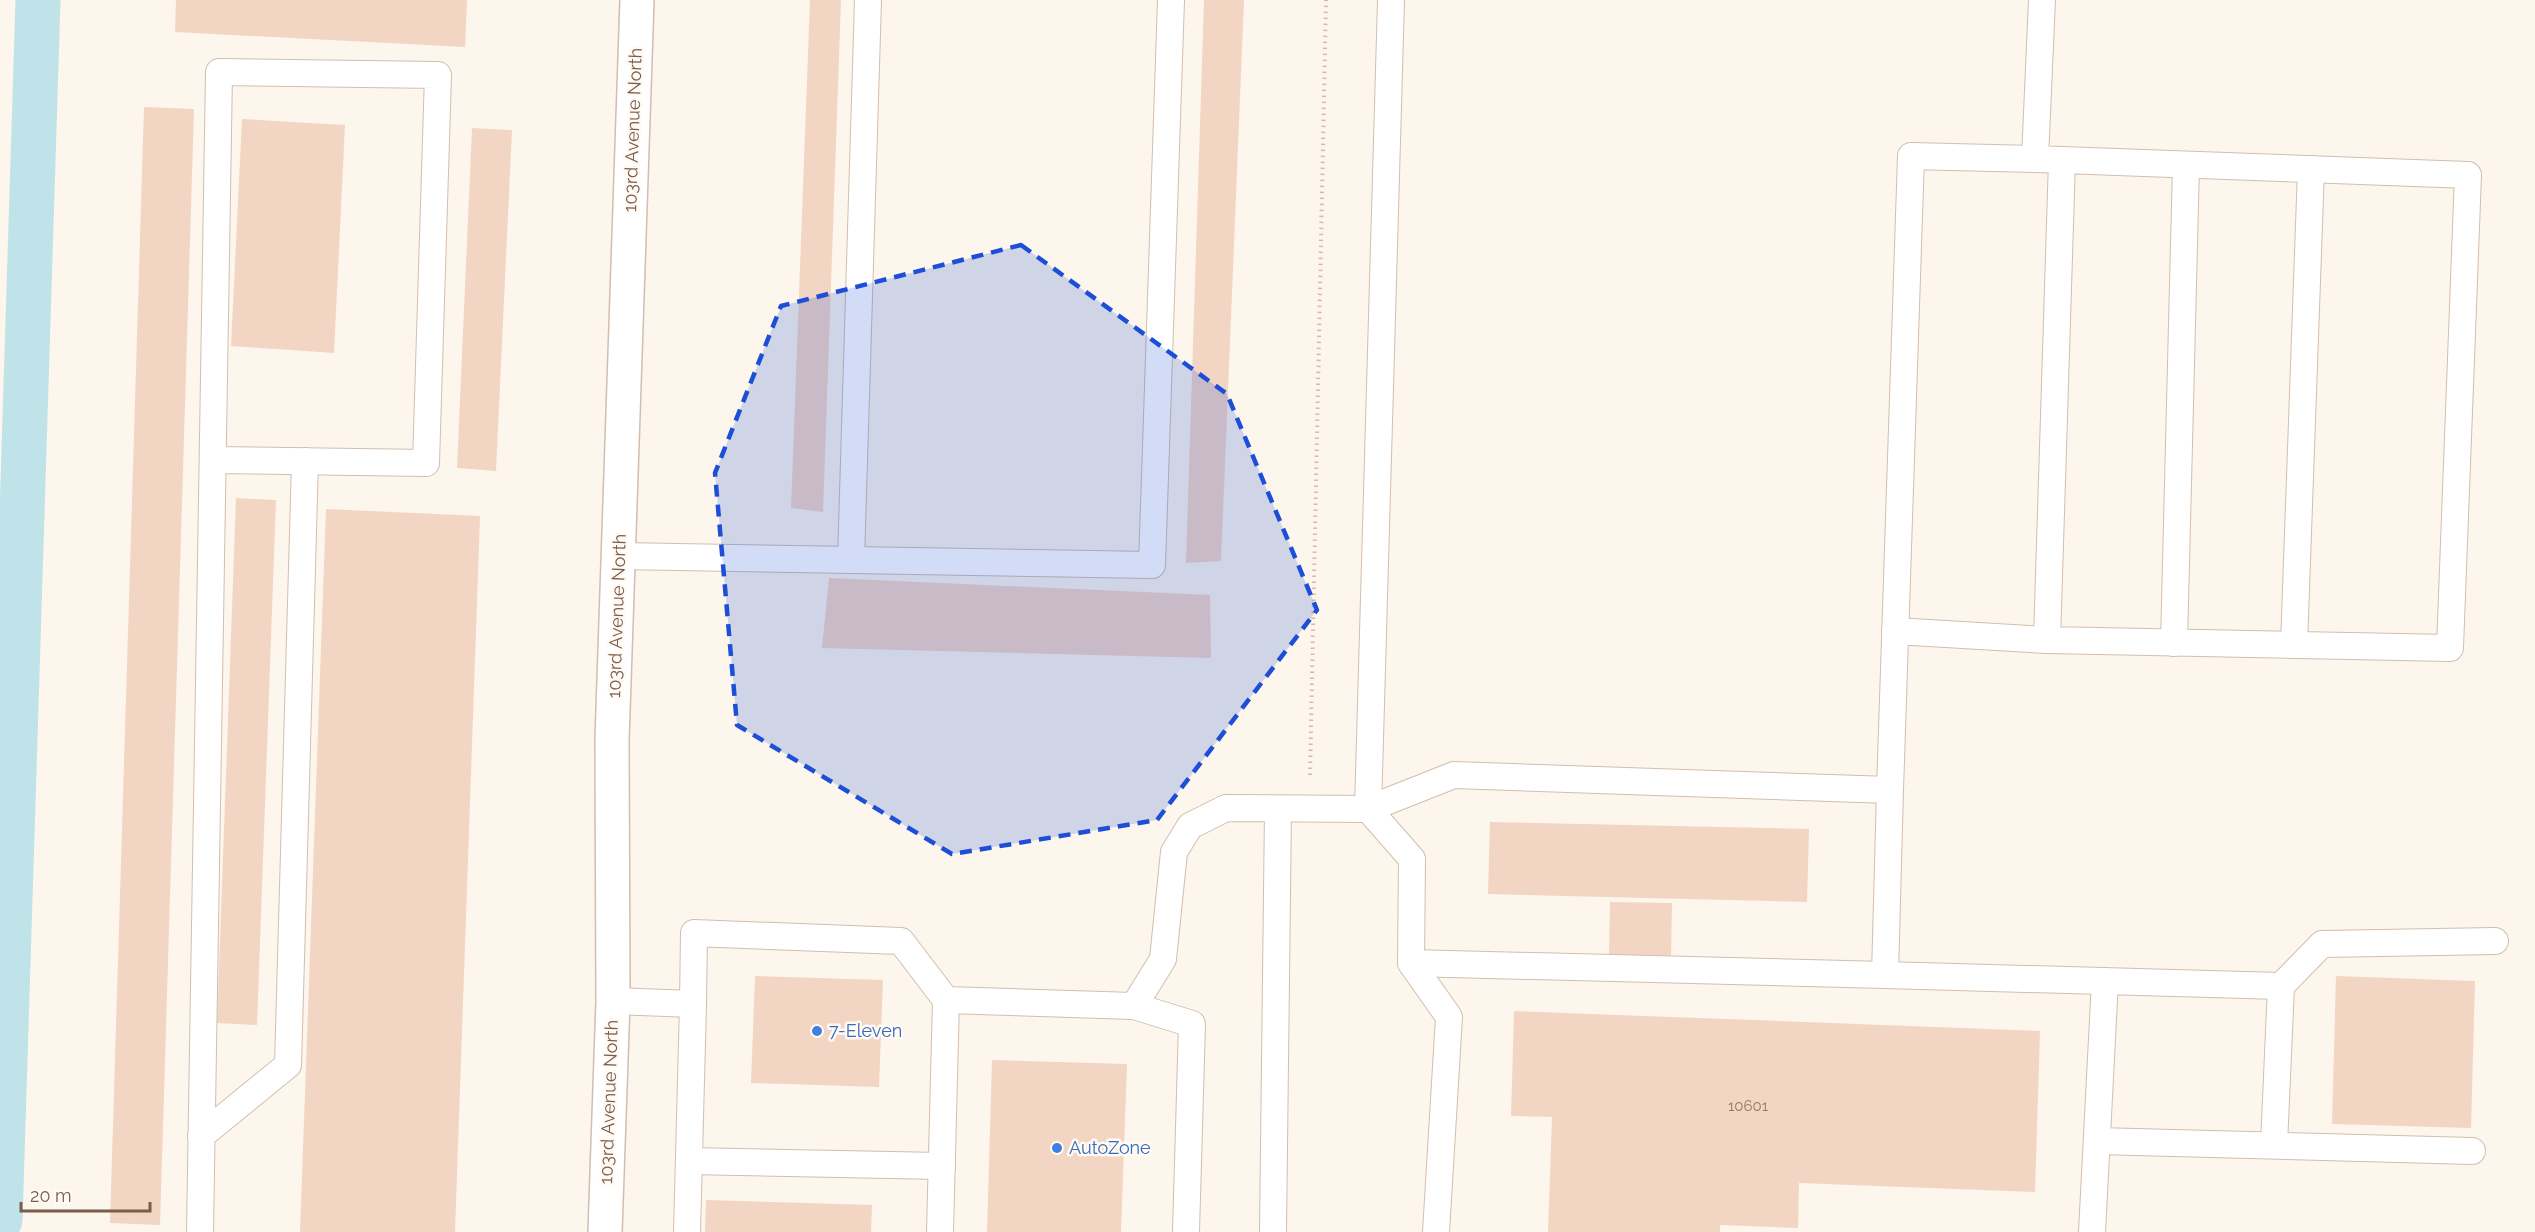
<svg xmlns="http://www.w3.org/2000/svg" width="2535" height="1232" viewBox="0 0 2535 1232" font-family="Raleway,sans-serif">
<rect width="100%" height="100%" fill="#fdf6ec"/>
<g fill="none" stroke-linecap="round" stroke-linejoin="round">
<path stroke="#bfe3e8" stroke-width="45" d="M0,1220L38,0"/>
</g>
<g fill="#f3d5c3">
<path d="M176,0H467L465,47L175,32Z"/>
<path d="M810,0H841L823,512L791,508Z"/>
<path d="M1204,0H1244L1221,561L1186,563Z"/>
<path d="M144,107L194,109L160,1225L110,1223Z"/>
<path d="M242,119L345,125L334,353L231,346Z"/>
<path d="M472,128L512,130L496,471L457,468Z"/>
<path d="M236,498L276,500L257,1025L217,1023Z"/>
<path d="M326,509L480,516L455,1232H300Z"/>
<path d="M829,578L1210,595L1211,658L822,648Z"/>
<path d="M1490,822L1809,829L1807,902L1488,894Z"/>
<path d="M1610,902L1672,903L1671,956L1609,955Z"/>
<path d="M755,976L883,980L879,1087L751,1083Z"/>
<path d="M2336,976L2475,981L2471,1128L2332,1124Z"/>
<path d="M1514,1011L2040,1031L2035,1192L1799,1183L1798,1228L1720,1225V1232H1548L1552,1117L1511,1116Z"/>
<path d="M992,1060L1127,1064L1121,1232H987Z"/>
<path d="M706,1200L872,1205L871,1232H705Z"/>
</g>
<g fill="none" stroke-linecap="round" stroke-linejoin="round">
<defs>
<g id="service">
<path d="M2042,0L2035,159L2062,160L2468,175L2450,648L2047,640L2062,160"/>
<path d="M619,556L1152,565L1171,0"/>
<path d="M851,560L868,0"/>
<path d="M1895,631L2047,640"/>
<path d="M2174,643L2186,165"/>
<path d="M2294,645L2311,169"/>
<path d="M1890,790L1885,975L2281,986L2322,944L2495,941"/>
<path d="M1411,963L1885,975"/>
<path d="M613,1001L693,1004L694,933L901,941L946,1000L1134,1006L1163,959L1174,852L1190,826L1226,808L1368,809L1391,0"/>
<path d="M1134,1006L1192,1024L1186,1232"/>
<path d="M201,1136L288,1065L305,461"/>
<path d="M2097,1141L2472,1151"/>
<path d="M2274,1145L2281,986"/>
<path d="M689,1161L942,1166"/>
<path d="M200,1232L219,72L438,75L426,463L213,460"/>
<path d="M687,1232L693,1004"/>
<path d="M940,1232L946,1000"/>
<path d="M1273,1232L1278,809"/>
<path d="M1436,1232L1449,1017L1411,963L1412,859L1368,809L1454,775L1890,790L1911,156L2035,159"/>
<path d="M2092,1232L2105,981"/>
</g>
<path id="minor" d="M605,1232L613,1001L612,740L637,0"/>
</defs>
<use href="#service" stroke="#d1beb0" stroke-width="28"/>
<use href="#minor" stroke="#d1beb0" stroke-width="36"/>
<path stroke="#d9b8a5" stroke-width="4" stroke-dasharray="1.5 4.5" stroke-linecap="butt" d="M1310,775L1326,0"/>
<use href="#service" stroke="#fff" stroke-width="26"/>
<use href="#minor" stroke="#fff" stroke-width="33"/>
</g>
<path fill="#1d4ed8" fill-opacity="0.2" stroke="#1d4ed8" stroke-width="4.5" stroke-dasharray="12 8" stroke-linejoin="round" d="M1021,245L1227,394L1317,610L1157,820L952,854L737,725L715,473L781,306Z"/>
<g fill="#3f7fe0" stroke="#fffaf3" stroke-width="2">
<circle cx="817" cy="1031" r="6"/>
<circle cx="1057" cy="1148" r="6"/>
</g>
<g text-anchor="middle" stroke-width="5" stroke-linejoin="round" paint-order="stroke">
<g font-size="15" fill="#987a6a">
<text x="1748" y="1111">10601</text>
</g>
<g font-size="18" fill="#7a5c4d" stroke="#fffaf3">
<text transform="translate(633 130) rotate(-88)" y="6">103rd Avenue North</text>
<text transform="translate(617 616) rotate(-88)" y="6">103rd Avenue North</text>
<text transform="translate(609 1102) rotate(-88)" y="6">103rd Avenue North</text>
</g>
<g font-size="18" fill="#366cbe" stroke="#fffaf3" text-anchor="start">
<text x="829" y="1037">7-Eleven</text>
<text x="1069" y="1154">AutoZone</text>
</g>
</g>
<path d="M21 1202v9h129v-9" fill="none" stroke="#7a5c4d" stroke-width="3"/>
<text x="30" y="1202" font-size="18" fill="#7a5c4d" stroke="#fffaf3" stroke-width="4.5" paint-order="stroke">20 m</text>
</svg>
